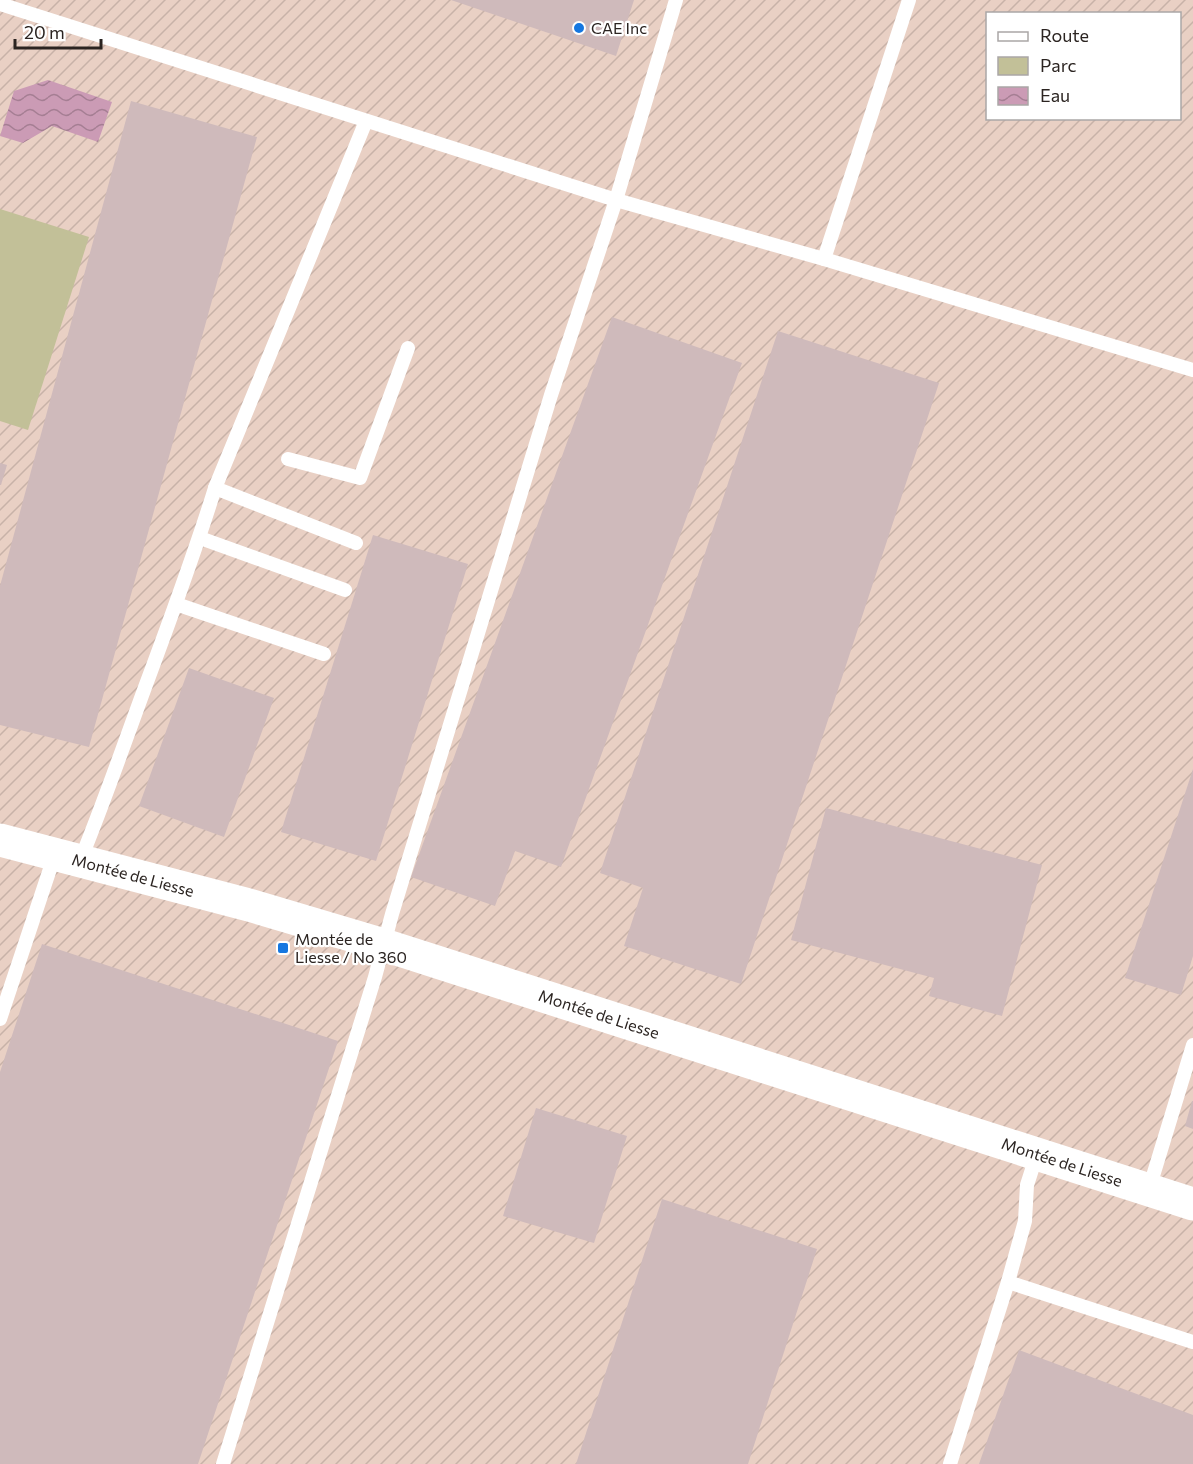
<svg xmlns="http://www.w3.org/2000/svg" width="1193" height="1464" viewBox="0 0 1193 1464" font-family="Commissioner,sans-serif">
<defs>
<pattern id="industrial-furrows" width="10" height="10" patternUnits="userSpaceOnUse" patternTransform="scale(1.5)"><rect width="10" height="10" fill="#e9d0c4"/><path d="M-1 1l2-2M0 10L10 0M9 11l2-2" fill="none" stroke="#c8b2a8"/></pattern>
<pattern id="water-waves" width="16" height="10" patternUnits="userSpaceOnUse" patternTransform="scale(1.5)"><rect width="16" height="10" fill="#cb9bb5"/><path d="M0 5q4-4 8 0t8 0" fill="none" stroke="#a57e93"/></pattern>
</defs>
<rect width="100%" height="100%" fill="#f2dfd7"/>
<path fill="url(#industrial-furrows)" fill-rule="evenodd" d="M0,0H1193V1464H0ZM988,14H1180V118H988Z"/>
<path fill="#c2c098" d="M0,209L89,237L28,430L0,421Z"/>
<path fill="url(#water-waves)" d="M48,80L112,102L98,142L52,126L23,143L0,136L14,91Z"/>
<g fill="#cfbabb">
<path d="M451,0H634L616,56Z"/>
<path d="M131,101L257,137L89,747L0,725V586Z"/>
<path d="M612,317L742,363L561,867L515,851L495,906L411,877Z"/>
<path d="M778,331L939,383L741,984L624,946L643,888L600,873Z"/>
<path d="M0,463L7,465L1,485H0Z"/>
<path d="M373,535L468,564L376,861L281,832Z"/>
<path d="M189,668L274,698L224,837L139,806Z"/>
<path d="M1193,769V956L1181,995L1125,978Z"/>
<path d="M826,808L1042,865L1002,1016L929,996L934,978L791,940Z"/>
<path d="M42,944L338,1041L198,1464H0V1072Z"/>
<path d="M1192,1101H1193V1129L1185,1126Z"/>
<path d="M536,1108L627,1136L594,1243L503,1216Z"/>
<path d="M662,1199L817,1249L748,1464H576Z"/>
<path d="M1019,1350L1193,1415V1464H979Z"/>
</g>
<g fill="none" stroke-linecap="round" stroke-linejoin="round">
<g stroke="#fff" stroke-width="14">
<path d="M0,4L616,200L824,259L1193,370"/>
<path d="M824,259L909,0"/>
<path d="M288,459L360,478L408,348"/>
<path d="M215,488L356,543"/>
<path d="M200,538L345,590"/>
<path d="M176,604L324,654"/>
<path d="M80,861C103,805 123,747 144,690C169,623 194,556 215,488L366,121"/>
<path d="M0,1019L55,854"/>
<path d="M1037,1154L1027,1185L1025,1221L1008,1282L1193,1342"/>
<path d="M1149,1189L1193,1045"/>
<path d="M223,1464L375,977L392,914L551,395L616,200L676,0"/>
<path d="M950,1464L1008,1282"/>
</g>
<path stroke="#fff" stroke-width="33" d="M0,840L249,905L384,945L1193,1204"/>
</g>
<g fill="#1677e0" stroke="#fff" stroke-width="2">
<circle cx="579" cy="28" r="6"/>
<rect x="277" y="942" width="12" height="12" rx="3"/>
</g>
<g text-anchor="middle" stroke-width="4.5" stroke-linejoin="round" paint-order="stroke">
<g font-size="16" fill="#2b2421" stroke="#fff" text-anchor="start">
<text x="591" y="34">CAE Inc</text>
<text x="295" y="945">Montée de<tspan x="295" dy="18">Liesse / No 360</tspan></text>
</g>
<g font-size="16" fill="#2b2421" stroke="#fff">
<text transform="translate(133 875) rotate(15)" y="6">Montée de Liesse</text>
<text transform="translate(599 1014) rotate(18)" y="6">Montée de Liesse</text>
<text transform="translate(1062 1162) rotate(18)" y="6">Montée de Liesse</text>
</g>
</g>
<rect x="986" y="12" width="195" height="108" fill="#ffffff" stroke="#aaa7a6" stroke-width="1.5"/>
<rect x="998" y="32" width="30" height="9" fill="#ffffff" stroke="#aaa7a6" stroke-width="1.5"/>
<text x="1040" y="42" font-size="18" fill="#2b2421">Route</text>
<rect x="998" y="57" width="30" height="18" fill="#c2c098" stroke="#aaa7a6" stroke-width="1.5"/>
<text x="1040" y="72" font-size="18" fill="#2b2421">Parc</text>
<rect x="998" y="87" width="30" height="18" fill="url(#water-waves)" stroke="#aaa7a6" stroke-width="1.5"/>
<text x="1040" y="102" font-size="18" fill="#2b2421">Eau</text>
<path d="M15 39v9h86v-9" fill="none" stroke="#2b2421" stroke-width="3"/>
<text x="24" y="39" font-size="18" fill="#2b2421" stroke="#ffffff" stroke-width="4.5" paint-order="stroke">20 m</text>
</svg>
